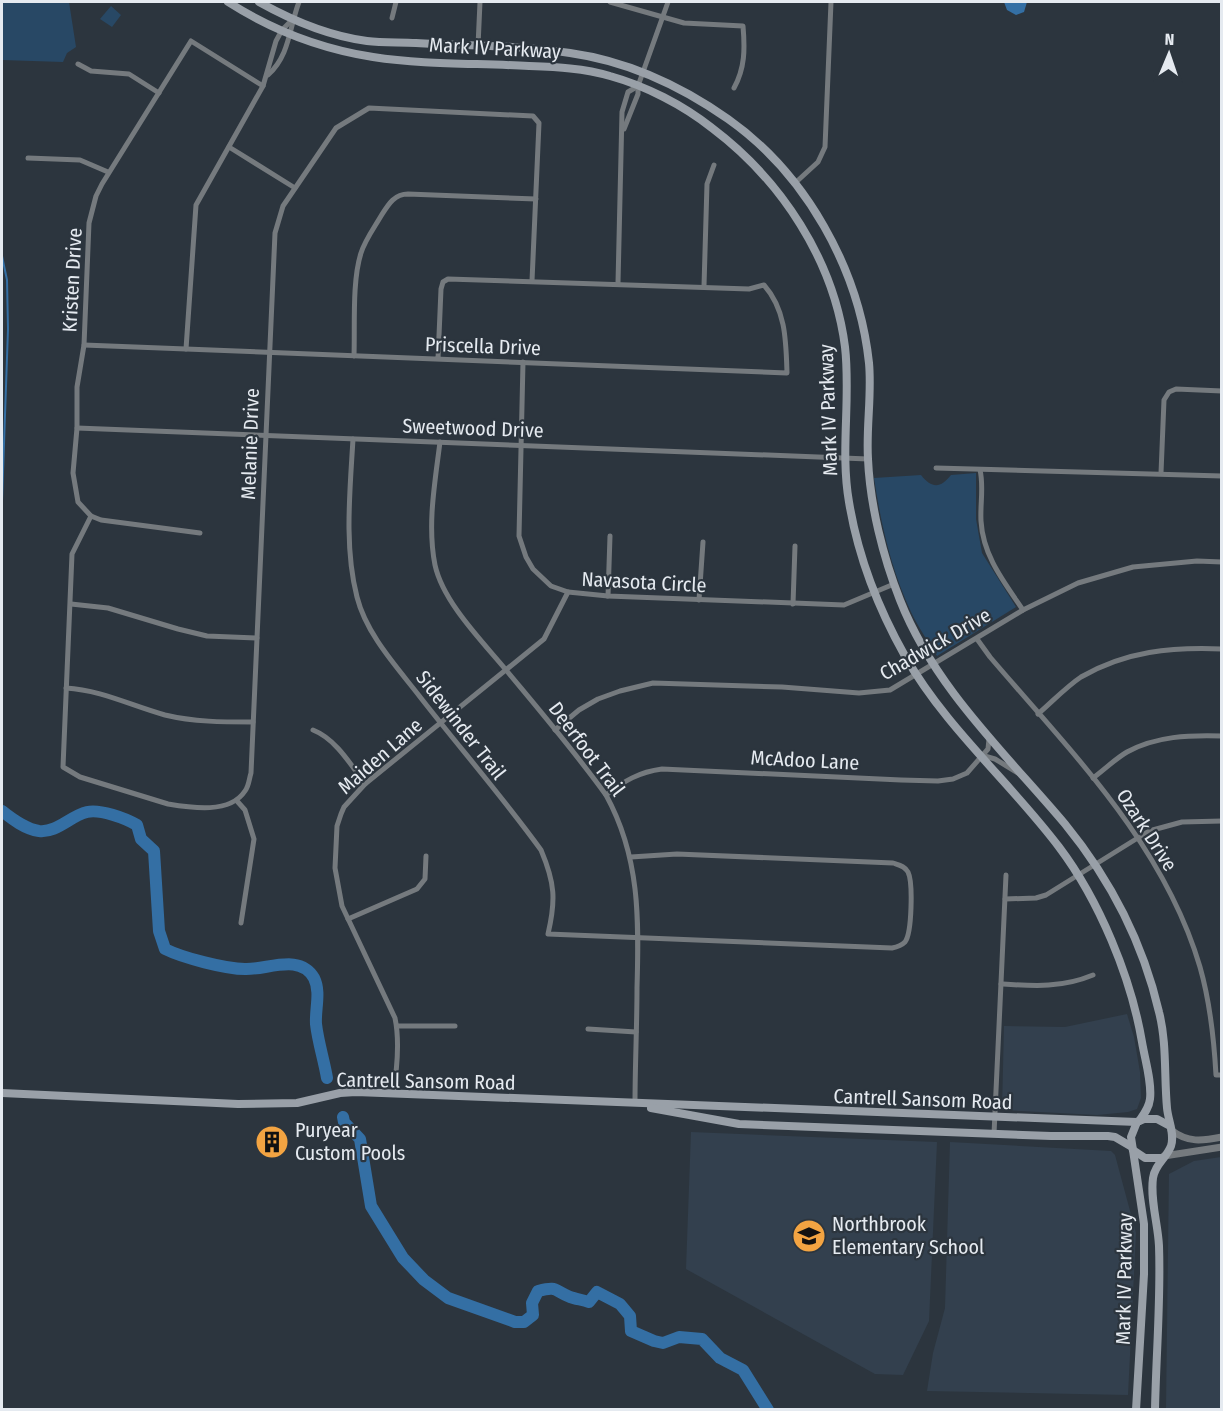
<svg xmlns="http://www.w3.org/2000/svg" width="1223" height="1411" viewBox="0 0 1223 1411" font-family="'Fira Sans Condensed',sans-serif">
<rect width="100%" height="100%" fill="#2c353e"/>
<g fill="#33404e">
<path d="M1127,1014L1134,1037L1140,1072L1141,1098L1137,1109L1128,1112L1097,1115L1002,1110L1004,1026L1065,1027Z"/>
<path d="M691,1132L937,1142L929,1321L903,1375L875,1374L686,1269Z"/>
<path d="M950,1142L1111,1151L1115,1155L1136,1233L1128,1395L927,1391L933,1353L945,1308Z"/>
<path d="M1221,1157V1409H1166L1169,1174L1194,1161Z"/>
</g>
<g fill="#284865">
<path d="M2,2H69L76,47L67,53L63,62L2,60Z"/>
<path d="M111,6L121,15L112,27L100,19Z"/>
<path d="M976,473V519L982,553L1016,607L937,656C928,641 918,627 911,612C891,569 881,524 874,478L921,475C932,489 941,488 951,475Z"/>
</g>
<path fill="#346fa4" d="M1004,2H1027L1024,12L1016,15L1007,10Z"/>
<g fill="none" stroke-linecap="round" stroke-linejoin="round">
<path stroke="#346fa4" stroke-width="2" d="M2,256L7,280L8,329L2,501"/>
<g stroke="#346fa4" stroke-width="12">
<path d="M2,811C12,819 25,829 39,831C57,833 70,816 87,812C100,809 125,818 137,825L141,839L154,851L159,931L165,949C183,958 226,969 245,969C267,970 300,953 314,978C321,992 315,1009 316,1024C318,1042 324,1060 327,1078"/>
<path d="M343,1117L344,1122L360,1139L371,1206L403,1258L424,1280L448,1298L515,1322H524L533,1315L532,1303L538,1291C558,1286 553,1290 570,1297C576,1299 583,1300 589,1302L597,1292L620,1304L630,1316L631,1331L654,1341L663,1343L679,1337L702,1339L720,1358L743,1370L768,1410"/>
</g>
<g stroke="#757a7e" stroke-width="5">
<path d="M610,2L684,23L743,26C745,49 745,68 734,88"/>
<path d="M392,18L396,2"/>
<path d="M478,46L480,2"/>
<path d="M78,64L91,71L129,74L159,93"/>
<path d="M268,75C290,55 289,28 299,2"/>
<path d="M624,129L638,94V86L668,2"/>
<path d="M229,147L295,188"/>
<path d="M28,158L80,160L108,172"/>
<path d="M794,184L818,162L825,147L831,2"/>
<path d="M618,283L622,112L628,92L638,86"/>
<path d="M704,286L707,184L714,165"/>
<path d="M84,345L787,373C786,341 786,310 764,285L749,289L448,279L443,282L441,289L438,359"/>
<path d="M186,349L196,205L263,86L276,41L282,30L293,19"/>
<path d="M354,356C355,325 352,281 361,253C365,240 374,228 381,216C388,205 394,194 408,194L536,199"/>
<path d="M523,362L519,536L526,557L533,569L551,586L568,592L608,596L844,605L894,584"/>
<path d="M77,428L868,459"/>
<path d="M353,439C350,491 344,547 357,597C366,633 395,665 417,693C458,746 502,796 541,850C555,883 556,900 548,934L892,948C897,947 901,946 905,942C912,933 913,882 908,872C905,866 899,865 893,863L677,854L631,857"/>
<path d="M440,442C435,482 427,525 435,565C443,602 482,641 506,670C540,711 575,752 606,795C640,857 639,919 637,988C637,1026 635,1065 635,1103"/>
<path d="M936,468L1222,476"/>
<path d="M980,470C984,486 980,504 981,521C983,556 1004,582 1023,610"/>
<path d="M1161,473L1164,400L1169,392L1176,389L1222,391"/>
<path d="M91,516L72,554L63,767L80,777L168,804C192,808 230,814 245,791C249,786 249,779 251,773L275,233L283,206L336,128L369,108L533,116L539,123L532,281"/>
<path d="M200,533L101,520L91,516L78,502L73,473L77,428V387L84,345L89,223L96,196L102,184L191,41L263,86"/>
<path d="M608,596L610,536"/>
<path d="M699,600L703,542"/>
<path d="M71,604L108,608L178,629L207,636L257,638"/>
<path d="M793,604L795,546"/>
<path d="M977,639L990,657C1071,752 1164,844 1200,967C1210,1002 1214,1039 1216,1075H1222"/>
<path d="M66,688C101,690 132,706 165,715C194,722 223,722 253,722"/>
<path d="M1038,714C1052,702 1066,687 1081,677C1126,651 1171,647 1222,649"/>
<path d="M313,730C336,739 351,765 365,784"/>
<path d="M555,730L579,710L598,699L620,691L653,683L782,687L859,693L890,690L1023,610L1078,583L1133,567L1197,561L1222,562"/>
<path d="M981,755L995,759L1018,773"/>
<path d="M1093,778C1104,770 1115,759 1127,752C1156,736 1189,735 1222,736"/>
<path d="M606,795C624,781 639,772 662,769L901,780L938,781L953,779L967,773L988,749L989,739"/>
<path d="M237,801L245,810L254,839L241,923"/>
<path d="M1005,899L1036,898L1046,895L1149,831L1182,822L1222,821"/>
<path d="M348,919L417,889L425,879L426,856"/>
<path d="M1001,984C1034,986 1062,988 1093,975"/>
<path d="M397,1026H455"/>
<path d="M588,1029L636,1032"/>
<path d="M393,1094C397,1070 400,1042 395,1018L342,906L335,868L337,826L341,814L344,807L365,784L544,639L568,592"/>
<path d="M994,1134L1006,875"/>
</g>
<g stroke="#757a7e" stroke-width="7">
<path d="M1171,1130C1188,1143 1202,1141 1222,1137"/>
<path d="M1164,1156L1222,1147"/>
</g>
<g stroke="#99a0a8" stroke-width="8">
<path d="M228,2C272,30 322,49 373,57C424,65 477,63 529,66C556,67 584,68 610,76C646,86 683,105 712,128C781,180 834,260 845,347C851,398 840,451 849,502C858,557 878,608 905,656C946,728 1010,782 1059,847C1099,900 1131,977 1142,1042C1145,1060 1152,1082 1150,1099C1149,1108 1144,1114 1139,1121"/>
<path d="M259,2C293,21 329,36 367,41C383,43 400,42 416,43C466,46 520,45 570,53C627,61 681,86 728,119C806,174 859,269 869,363C872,395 866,427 868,459C870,505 883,557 900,600C934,687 1006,754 1065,824C1110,879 1143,943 1159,1012C1167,1043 1164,1076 1167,1108C1168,1120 1175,1134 1171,1146C1166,1159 1155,1164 1153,1178C1150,1200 1158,1224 1159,1246C1161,1300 1156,1355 1155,1410"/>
<path d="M2,1093L238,1104L297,1103L340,1093L356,1092L1137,1122"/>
<path d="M651,1108L739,1124L1051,1136H1108L1115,1137L1132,1147"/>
<path d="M1133,1150L1145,1158H1161"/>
<path d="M1136,1410L1144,1274V1224L1131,1137L1137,1122L1144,1119H1157L1170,1126"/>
</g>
</g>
<defs>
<symbol id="building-disc" viewBox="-11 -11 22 22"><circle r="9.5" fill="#f3a442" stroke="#2c353e"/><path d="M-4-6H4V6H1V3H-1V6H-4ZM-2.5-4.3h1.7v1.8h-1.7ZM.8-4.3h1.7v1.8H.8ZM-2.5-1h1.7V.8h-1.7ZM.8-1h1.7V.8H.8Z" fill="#111"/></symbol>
<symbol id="school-disc" viewBox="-11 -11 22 22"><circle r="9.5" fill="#f3a442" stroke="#2c353e"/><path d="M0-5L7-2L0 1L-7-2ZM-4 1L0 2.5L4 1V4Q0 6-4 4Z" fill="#111"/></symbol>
</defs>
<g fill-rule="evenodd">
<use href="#building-disc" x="253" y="1123" width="38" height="38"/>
<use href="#school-disc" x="790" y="1217" width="38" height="38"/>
</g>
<g text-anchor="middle" stroke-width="4.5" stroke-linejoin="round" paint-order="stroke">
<g font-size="20" fill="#e5eaf0" stroke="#2c353e">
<text transform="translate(495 48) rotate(3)" y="7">Mark IV Parkway</text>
<text transform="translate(72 280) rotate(-87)" y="7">Kristen Drive</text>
<text transform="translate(483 346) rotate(2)" y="7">Priscella Drive</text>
<text transform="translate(828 410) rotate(-92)" y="7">Mark IV Parkway</text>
<text transform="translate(473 428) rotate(2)" y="7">Sweetwood Drive</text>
<text transform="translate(250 444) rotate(-88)" y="7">Melanie Drive</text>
<text transform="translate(644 582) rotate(3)" y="7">Navasota Circle</text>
<text transform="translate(935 644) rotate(-30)" y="7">Chadwick Drive</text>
<text transform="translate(461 725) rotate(52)" y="7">Sidewinder Trail</text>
<text transform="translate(587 749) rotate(53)" y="7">Deerfoot Trail</text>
<text transform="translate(380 756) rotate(-41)" y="7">Maiden Lane</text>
<text transform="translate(805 760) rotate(3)" y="7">McAdoo Lane</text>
<text transform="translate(1147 830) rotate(57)" y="7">Ozark Drive</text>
<text transform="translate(426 1081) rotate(1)" y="7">Cantrell Sansom Road</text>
<text transform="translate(923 1099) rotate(2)" y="7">Cantrell Sansom Road</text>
<text transform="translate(1124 1279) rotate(-89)" y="7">Mark IV Parkway</text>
</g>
<g font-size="20" fill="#e5eaf0" stroke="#2c353e" text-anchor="start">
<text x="295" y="1137">Puryear<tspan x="295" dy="23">Custom Pools</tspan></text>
<text x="832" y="1231">Northbrook<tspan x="832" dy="23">Elementary School</tspan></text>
</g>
</g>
<rect width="1223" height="1411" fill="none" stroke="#e5eaf0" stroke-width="6"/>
<g transform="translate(1169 54) rotate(2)" stroke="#2c353e" stroke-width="4.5" paint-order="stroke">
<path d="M0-4.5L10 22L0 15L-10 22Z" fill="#e5eaf0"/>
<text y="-9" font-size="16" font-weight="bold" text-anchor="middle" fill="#e5eaf0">N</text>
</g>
</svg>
